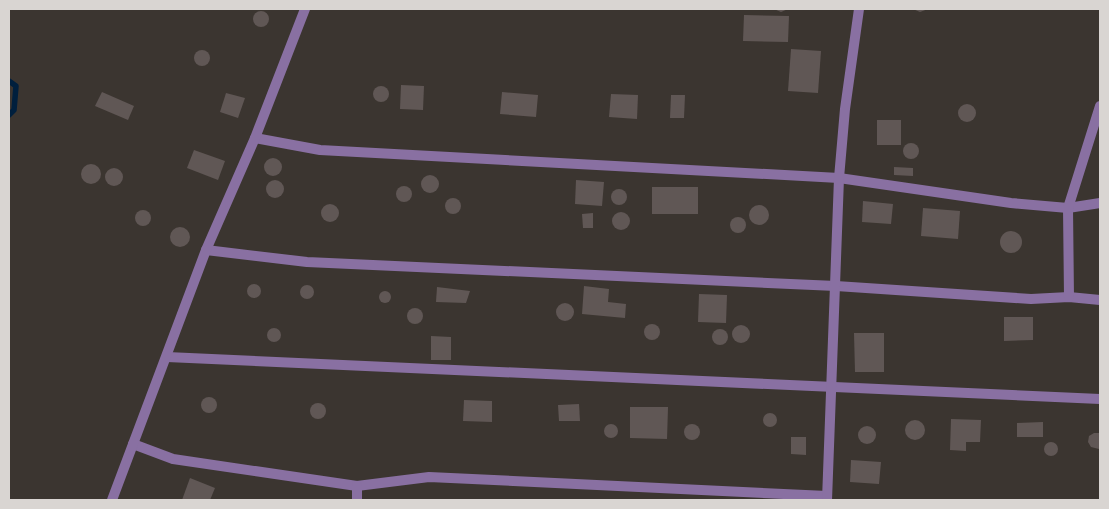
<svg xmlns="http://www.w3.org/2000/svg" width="1109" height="509" viewBox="0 0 1109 509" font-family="Mulish,sans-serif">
<rect width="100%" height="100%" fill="#3b3530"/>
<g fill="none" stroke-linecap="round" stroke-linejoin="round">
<path stroke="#001f3d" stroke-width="5.5" d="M9,81L16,86L14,110L9,115"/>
</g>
<g fill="#605755">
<path d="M774,9H788L781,12Z"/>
<path d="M913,9H928L920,12Z"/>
<circle cx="261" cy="19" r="8"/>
<path d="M744,15L789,16L788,42L743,41Z"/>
<path d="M791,49L821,51L818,93L788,91Z"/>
<circle cx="202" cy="58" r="8"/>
<path d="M401,85L424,86L423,110L400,109Z"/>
<circle cx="381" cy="94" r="8"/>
<path d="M102,92L134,106L128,120L95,106Z"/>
<path d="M502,92L538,95L536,117L500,114Z"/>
<path d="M226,93L245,98L238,118L220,112Z"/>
<path d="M611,94L638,95L637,119L609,117Z"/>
<path d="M671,95H685L684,118H670Z"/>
<circle cx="967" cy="113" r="9"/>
<rect x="877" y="120" width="24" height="25"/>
<circle cx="911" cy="151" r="8"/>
<path d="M194,150L225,161L218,180L187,168Z"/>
<circle cx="273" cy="167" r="9"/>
<circle cx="91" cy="174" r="10"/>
<path d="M894,167L913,168V176L894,175Z"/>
<circle cx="114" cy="177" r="9"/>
<circle cx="430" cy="184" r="9"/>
<circle cx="275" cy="189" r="9"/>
<path d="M576,180L604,182L602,206L575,204Z"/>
<circle cx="404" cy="194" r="8"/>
<rect x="652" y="187" width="46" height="27"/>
<circle cx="619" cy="197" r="8"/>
<circle cx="453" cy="206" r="8"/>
<path d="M863,201L893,204L891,224L862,222Z"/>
<circle cx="330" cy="213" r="9"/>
<circle cx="759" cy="215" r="10"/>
<path d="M923,208L960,211L958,239L921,236Z"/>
<circle cx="143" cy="218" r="8"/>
<circle cx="621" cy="221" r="9"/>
<path d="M593,213V228H583L582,214Z"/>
<circle cx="738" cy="225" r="8"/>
<circle cx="180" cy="237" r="10"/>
<circle cx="1011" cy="242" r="11"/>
<circle cx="254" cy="291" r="7"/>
<circle cx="307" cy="292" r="7"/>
<path d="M584,286L609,289L608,302L626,304L625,318L582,314Z"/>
<path d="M437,287L470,291L466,303L436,302Z"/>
<circle cx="385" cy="297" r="6"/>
<path d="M699,294L727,295L726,323L698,322Z"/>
<circle cx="565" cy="312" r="9"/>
<circle cx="415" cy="316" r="8"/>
<path d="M1004,317H1033V340L1004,341Z"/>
<circle cx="652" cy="332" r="8"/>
<circle cx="741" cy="334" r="9"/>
<circle cx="274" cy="335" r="7"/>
<circle cx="720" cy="337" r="8"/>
<path d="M854,333H884V372H855Z"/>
<path d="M431,336L451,337V360H431Z"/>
<circle cx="209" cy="405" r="8"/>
<path d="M464,400L492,401V422L463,421Z"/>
<circle cx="318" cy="411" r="8"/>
<path d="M579,404L580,421H559L558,405Z"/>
<path d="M630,407H668L667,439L630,438Z"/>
<circle cx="770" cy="420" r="7"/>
<path d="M951,419L981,420L980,442H966V451L950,450Z"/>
<circle cx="915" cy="430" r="10"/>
<path d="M1043,422V437H1017V423Z"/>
<circle cx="611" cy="431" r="7"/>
<circle cx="692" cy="432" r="8"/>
<circle cx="867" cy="435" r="9"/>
<path d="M1094,433H1100L1099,449L1091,447L1088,442L1089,436Z"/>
<path d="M791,437H806V455L791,454Z"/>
<circle cx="1051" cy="449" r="7"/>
<path d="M851,460L881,462L879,484L850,482Z"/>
<path d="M190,478L215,488L210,500H182Z"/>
</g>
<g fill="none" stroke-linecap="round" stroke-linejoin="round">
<g stroke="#8970a2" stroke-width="10">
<path d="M255,138L320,150L839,178L1011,203L1068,208L1100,203"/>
<path d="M206,250L307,262L836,286L1031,299L1069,297L1100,300"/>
<path d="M1069,297L1068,208L1100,106"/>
<path d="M167,357L1100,399"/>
<path d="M133,444L173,459L357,486L429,477L827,496"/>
<path d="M112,500L206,250L255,138L305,9"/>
<path d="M357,500V486"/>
<path d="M827,500L839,178L845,109L859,9"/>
</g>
</g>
<rect width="1109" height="509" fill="none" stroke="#d9d5d2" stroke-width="20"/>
</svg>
